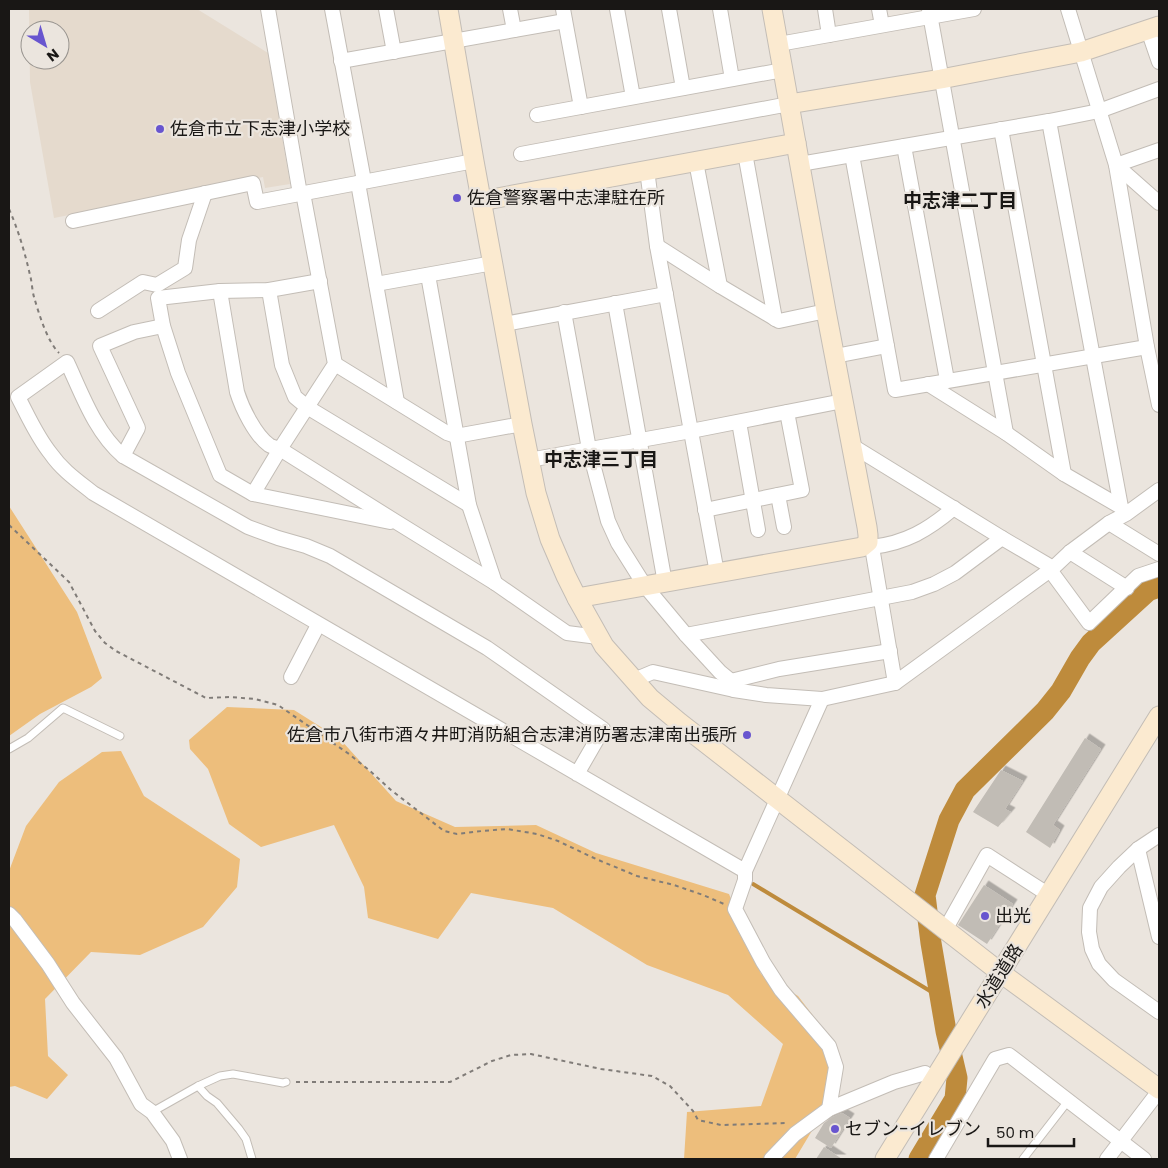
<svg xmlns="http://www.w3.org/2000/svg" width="1168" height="1168" viewBox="0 0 1168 1168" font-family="Poppins,'Noto Sans JP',sans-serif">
<defs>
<filter id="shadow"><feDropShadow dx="4.5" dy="-4.5" stdDeviation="0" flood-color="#0004"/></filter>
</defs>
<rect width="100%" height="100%" fill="#ebe5de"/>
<path fill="#e5dacd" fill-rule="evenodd" d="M29,9H197L268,53L290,184L265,188L263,177L54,218L30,82ZM30,30H60V60H30Z"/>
<g fill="#edbe7c">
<path d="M9,506L77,612L102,678L91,687L40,714L9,736Z"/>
<path d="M227,707L294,710L340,739L396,801L455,827L536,825L596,853L729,894L761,974L798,996L834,1043L840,1084L795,1159H684L687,1112L761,1106L783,1044L728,995L647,965L553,908L471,893L438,939L368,918L364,887L334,825L261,847L229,824L208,769L190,749L189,740Z"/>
<path d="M121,751L144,796L240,859L237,887L203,927L140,955L91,952L45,999L48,1056L68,1075L47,1099L15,1086L9,1087V871L26,826L59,782L102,752Z"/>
</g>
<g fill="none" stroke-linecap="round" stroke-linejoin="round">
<path stroke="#be8b3c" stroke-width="4" d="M753,884L940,997"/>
<path stroke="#be8b3c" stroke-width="21" d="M919,1159L955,1099L957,1078L946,1031L931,943L925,895L949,820L965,790L1045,711L1061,691L1080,658L1091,643L1148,591L1159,587"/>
</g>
<g fill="#c1bcb5" filter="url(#shadow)">
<path d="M1085,738L1101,749L1053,825L1060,830L1050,848L1026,832Z"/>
<path d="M1001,770L1023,781L1005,809L1011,812L998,827L973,812Z"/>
<path d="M984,885L1013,904L987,944L958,925Z"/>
<path d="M842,1113L850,1118L831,1148L815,1138L824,1123L833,1117Z"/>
<path d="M824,1147L842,1159H816Z"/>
</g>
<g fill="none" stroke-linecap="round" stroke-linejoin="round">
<defs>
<g id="lane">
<path d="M9,749L28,738L63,708L120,736"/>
<path d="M198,1086L207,1096L217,1103L239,1129L246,1139L252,1159"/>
<path d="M152,1112L198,1086L220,1076L233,1074L283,1083L286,1082"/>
<path d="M1023,1159L1068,1101"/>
</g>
<g id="street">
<path d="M268,9L300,194"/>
<path d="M332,9L364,181"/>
<path d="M386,9L394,52"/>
<path d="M510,9L514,30"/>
<path d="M563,9L581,107"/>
<path d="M617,9L633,97"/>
<path d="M669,9L683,88"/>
<path d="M720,9L732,79"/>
<path d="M825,9L829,35"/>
<path d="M879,9L882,25"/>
<path d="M929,9L1006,433"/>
<path d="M1068,9L1116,165L1147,347L1159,405"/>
<path d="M1148,30L1159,62"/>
<path d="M779,44L974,9"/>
<path d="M341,61L565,21"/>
<path d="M537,115L783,70"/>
<path d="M1049,121L1121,507"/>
<path d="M1001,129L1064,474"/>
<path d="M904,146L947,380"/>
<path d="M1159,150L1116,165L1159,203"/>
<path d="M745,153L775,319"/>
<path d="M521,154L789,104"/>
<path d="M852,155L895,390L1147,347"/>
<path d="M696,162L720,286"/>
<path d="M800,164L1049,121L1099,111L1159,89"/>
<path d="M647,170L657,246L717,573"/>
<path d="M358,183L397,402"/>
<path d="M73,221L253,183L257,202L474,161"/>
<path d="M657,246L720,286L779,321L826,311"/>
<path d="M428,275L469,505L495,583"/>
<path d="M320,281L269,290L220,291L158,298L163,326L178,373L220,475L253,494L390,522"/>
<path d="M376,284L493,263"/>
<path d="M269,290L282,365L295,397L307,407L469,505"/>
<path d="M220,291L237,392C242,408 255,435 269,445C272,447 277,448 280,449L398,523L495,583L567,633L598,637"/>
<path d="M615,303L665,583"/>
<path d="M98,311L143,282L157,285L185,268L189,240L205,193"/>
<path d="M564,312L589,449L608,521L618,543L645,586L686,635L720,672L731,681L734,690"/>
<path d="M504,324L666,294"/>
<path d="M835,356L887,346"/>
<path d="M335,364L447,433L456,436L522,424"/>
<path d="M928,384L1006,433L1064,474L1121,507L1124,511"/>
<path d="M739,422L758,530"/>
<path d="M851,445L1002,538L1053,568"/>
<path d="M123,456L138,428L100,346L134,332L163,326"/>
<path d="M529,460L691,431L843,401"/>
<path d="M253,494L280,449L335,364L303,193"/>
<path d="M778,495L784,527"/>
<path d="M705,510L802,490L787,412"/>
<path d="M1109,523L1159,554"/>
<path d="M868,542L872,547L895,683"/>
<path d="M872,547C906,543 928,530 954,508"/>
<path d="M1070,552L1127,588"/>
<path d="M1050,570L1089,623L1138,576L1159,569"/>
<path d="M686,635L912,592L934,584L955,573L1002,538"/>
<path d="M291,677L318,625"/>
<path d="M634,680L653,672L734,690L766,695L822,699L895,683L1053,568L1070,552L1109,523L1126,514L1159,490"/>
<path d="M731,681L779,669L890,651"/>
<path d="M577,774L603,729L487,648L330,556L306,546L278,538L248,527L123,456C95,432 82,394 67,362L18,397C28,416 37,437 51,454C62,470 78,481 93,493C310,620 528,745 745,871L822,699"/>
<path d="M1159,835L1138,849L1119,867L1101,887L1090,908L1089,932L1092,949L1099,964L1114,980L1159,1012"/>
<path d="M1138,849L1159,937"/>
<path d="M745,871V880L735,909L763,962L781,990L829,1046L836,1067L829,1109"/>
<path d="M9,914L15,920L48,964L73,1003L116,1058L141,1104L152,1112L173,1141L180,1159"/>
<path d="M945,930L987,855L1049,895"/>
<path d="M771,1159L795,1134L829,1109L894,1082L925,1073"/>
<path d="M936,1159L995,1059L1009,1055L1144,1159"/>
<path d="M1107,1159L1159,1091"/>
</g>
<g id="secondary">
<path d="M448,9L474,161L522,424L536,493L550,539L566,576L577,598L604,646L650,698L680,723L1001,973L1159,1089"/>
<path d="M789,104L941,79L1081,52L1159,26"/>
<path d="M481,201L796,143"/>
<path d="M577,598L862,547L868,542V535L867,527L826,311L772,9"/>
<path d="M885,1159L1159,716"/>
</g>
</defs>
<use href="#lane" stroke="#c3bdb6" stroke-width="9"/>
<use href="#street" stroke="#c3bdb6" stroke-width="16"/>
<use href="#secondary" stroke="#c3bdb6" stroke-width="21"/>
<g stroke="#807c78" stroke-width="2" stroke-dasharray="4 4" stroke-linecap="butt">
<path d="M9,209C18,229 25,253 30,275C32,282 32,290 34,297C39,314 47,341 59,353"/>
<path d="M9,525L69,582L95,631L105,643L116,651L206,698L230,697L255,699L278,705L349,754L369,770L391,790L444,831L457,834L482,831L507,829L537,834L558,841L596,859L637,876L674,885L703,895L724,904"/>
<path d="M296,1082H450L492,1061L511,1055L531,1054L601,1069L652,1076L670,1086L693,1111L698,1120L721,1125L788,1123"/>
</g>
<use href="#lane" stroke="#fff" stroke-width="7"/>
<use href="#street" stroke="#fff" stroke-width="14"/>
<use href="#secondary" stroke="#fbead0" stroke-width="19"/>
</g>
<g fill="#6855cf" stroke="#ebe5de" stroke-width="2">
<circle cx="160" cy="129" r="5"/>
<circle cx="457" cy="198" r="5"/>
<circle cx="747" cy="735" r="5"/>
<circle cx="985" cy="916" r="5"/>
<circle cx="835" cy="1129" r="5"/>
</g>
<g text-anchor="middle" stroke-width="4.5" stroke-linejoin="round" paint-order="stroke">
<g font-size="18" fill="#191715" stroke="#ebe5de" text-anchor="start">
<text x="170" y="135">佐倉市立下志津小学校</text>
<text x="467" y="204">佐倉警察署中志津駐在所</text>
<text x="737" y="741" text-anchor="end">佐倉市八街市酒々井町消防組合志津消防署志津南出張所</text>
<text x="995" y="922">出光</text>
<text x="845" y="1135">セブン-イレブン</text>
</g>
<g font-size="18" fill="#191715" stroke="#ebe5de">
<text transform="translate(999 976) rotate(-58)" y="6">水道道路</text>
</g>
<g font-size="19" font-weight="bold" fill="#191715" stroke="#ebe5de">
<text x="960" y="207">中志津二丁目</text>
<text x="601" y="466">中志津三丁目</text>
</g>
</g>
<rect width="1168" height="1168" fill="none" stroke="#191715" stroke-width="20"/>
<g transform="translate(45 45) rotate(142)"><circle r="24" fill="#ebe5de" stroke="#97938e"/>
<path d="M0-4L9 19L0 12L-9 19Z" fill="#6855cf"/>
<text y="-8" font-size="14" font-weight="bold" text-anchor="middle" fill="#191715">N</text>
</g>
<path d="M988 1138v8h86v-8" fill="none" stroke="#191715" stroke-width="2.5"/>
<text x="996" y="1138" font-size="15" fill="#191715" stroke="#ebe5de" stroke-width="4" paint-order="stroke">50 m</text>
</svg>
